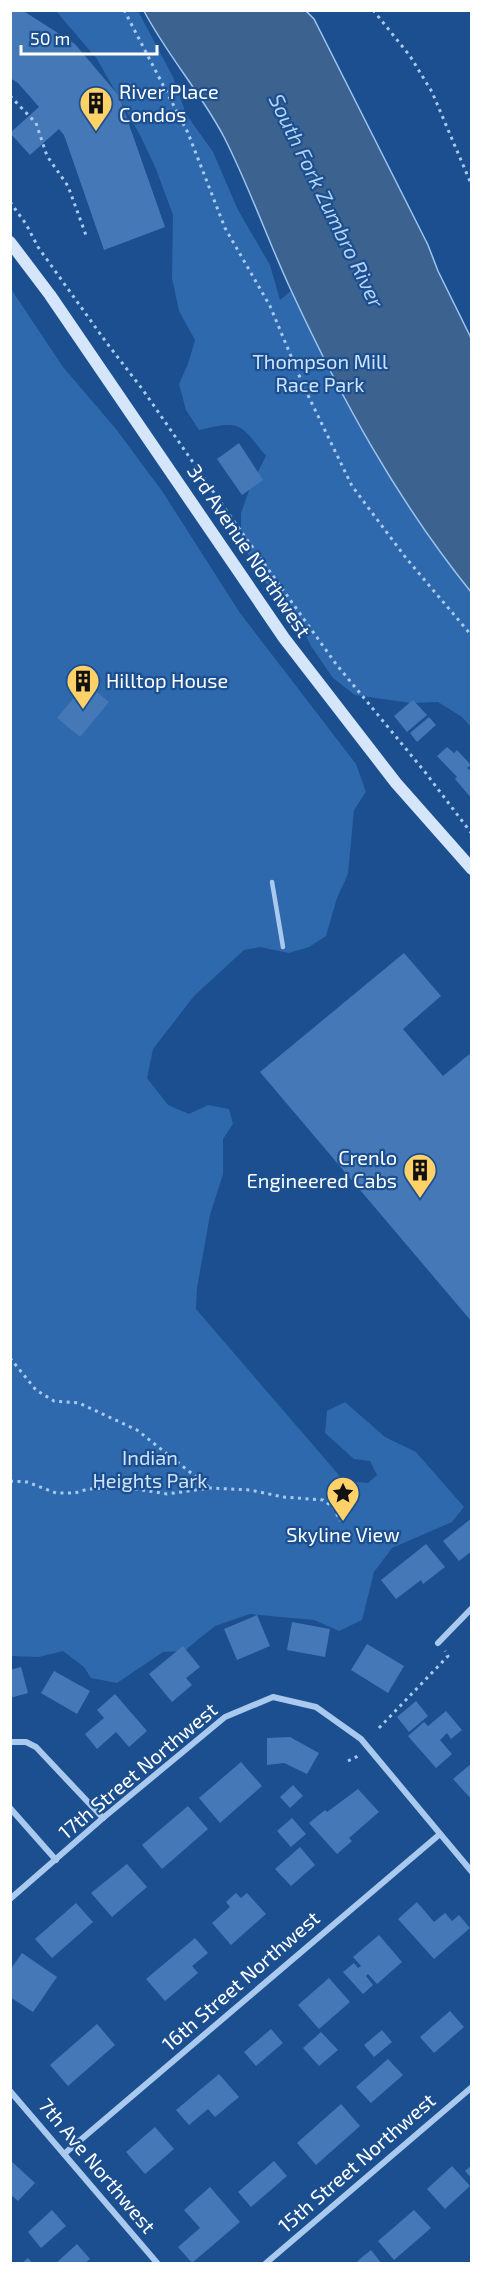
<svg xmlns="http://www.w3.org/2000/svg" width="482" height="2274" viewBox="0 0 482 2274" font-family="'Exo 2',sans-serif">
<rect width="100%" height="100%" fill="#1b4f8f"/>
<g fill="#2e69ad">
<path d="M56,11H138L173,77L186,114L213,152L238,210L270,265L280,300L351,241L471,490V727L462,717L438,702L410,703L355,695L333,678L311,646L296,616L272,591L256,569L241,541V513L251,485L266,456C239,423 242,420 199,430L186,410L179,384L188,364L195,340L179,311L172,278L173,215L156,169L140,135L97,59Z"/>
<path d="M11,289L63,367L116,429L162,491L240,613L356,764L366,792L354,810L348,874L337,898L326,936L309,947L289,953L260,947L244,950L194,996L153,1049L147,1078L168,1105L189,1114L208,1105L229,1109L233,1124L223,1139V1174L210,1215L197,1288L196,1309L344,1481L368,1483L377,1475L370,1461L354,1459L325,1433L327,1411L345,1402L385,1437L416,1452L464,1507L452,1522L392,1548L374,1572L362,1620L339,1631L314,1620L250,1614L215,1626L184,1651L163,1652L117,1683L91,1678L84,1667L63,1651L39,1657L11,1656Z"/>
</g>
<path fill="#3c6290" stroke="#9cc4f0" stroke-width="1.5" d="M144,11H306L314,19L428,245L438,271L471,338V592C396,499 340,396 290,288C267,238 249,186 224,137C201,93 167,55 144,11Z"/>
<g fill="#4478b7">
<path d="M10,10H22L75,44L119,96L165,227L104,250L64,135L59,129L30,155L10,133L39,107L18,83L10,78Z"/>
<path d="M239,443L263,480L242,495L217,459Z"/>
<path d="M86,683L109,702L80,737L57,718Z"/>
<path d="M413,700L427,715L407,732L394,716Z"/>
<path d="M429,717L436,725L417,742L410,733Z"/>
<path d="M447,747L454,753L457,750L471,765L467,768L472,772V799L455,779L457,777L437,756Z"/>
<path d="M404,953L441,996L403,1029L443,1076L472,1052V1322L260,1072Z"/>
<path d="M472,1518V1551L459,1561L443,1541Z"/>
<path d="M426,1544L445,1567L423,1584L421,1580L396,1599L381,1580Z"/>
<path d="M257,1615L270,1646L237,1660L224,1629Z"/>
<path d="M292,1622L330,1629L325,1657L287,1650Z"/>
<path d="M367,1644L404,1666L388,1693L351,1670Z"/>
<path d="M183,1646L200,1667L186,1678L192,1685L172,1702L149,1674Z"/>
<path d="M21,1667L28,1693L10,1698V1670Z"/>
<path d="M54,1671L90,1691L77,1714L41,1693Z"/>
<path d="M115,1694L147,1731L129,1747L116,1732L97,1749L85,1734L104,1718L97,1710Z"/>
<path d="M416,1701L428,1716L409,1732L397,1717Z"/>
<path d="M446,1711L462,1730L451,1739L447,1733L440,1740L452,1754L436,1768L408,1736L424,1722L428,1726Z"/>
<path d="M290,1737L319,1753L307,1774L284,1763L267,1765V1738Z"/>
<path d="M241,1762L262,1786L220,1823L199,1798Z"/>
<path d="M472,1763V1800L453,1779Z"/>
<path d="M293,1785L303,1796L290,1808L280,1797Z"/>
<path d="M358,1789L379,1812L349,1838L352,1841L337,1854L309,1823L325,1810L327,1812Z"/>
<path d="M188,1806L208,1829L162,1869L142,1845Z"/>
<path d="M292,1818L306,1834L291,1847L277,1831Z"/>
<path d="M300,1847L315,1865L291,1886L275,1869Z"/>
<path d="M127,1864L147,1887L112,1917L91,1893Z"/>
<path d="M236,1893L241,1898L247,1893L266,1914L231,1945L212,1923L230,1907L226,1902Z"/>
<path d="M417,1902L434,1922L445,1913L452,1921L459,1915L470,1928L434,1959L398,1919Z"/>
<path d="M76,1903L93,1922L52,1958L35,1939Z"/>
<path d="M379,1935L402,1962L377,1984L368,1974L366,1976L373,1985L363,1994L343,1972L354,1963L358,1968L361,1966L353,1957Z"/>
<path d="M195,1938L208,1953L192,1966L198,1973L165,2001L146,1979Z"/>
<path d="M22,1953L57,1977L33,2012L10,1997V1970Z"/>
<path d="M329,1978L350,2002L319,2029L298,2005Z"/>
<path d="M450,2011L464,2027L434,2053L420,2037Z"/>
<path d="M97,2024L115,2045L68,2086L50,2065Z"/>
<path d="M271,2029L283,2043L256,2066L244,2052Z"/>
<path d="M382,2030L392,2042L374,2057L364,2045Z"/>
<path d="M321,2032L338,2050L319,2066L303,2048Z"/>
<path d="M388,2059L403,2075L371,2103L356,2087Z"/>
<path d="M219,2074L239,2097L215,2117L208,2109L189,2125L176,2110Z"/>
<path d="M341,2104L360,2126L316,2165L297,2143Z"/>
<path d="M155,2127L174,2149L145,2174L126,2152Z"/>
<path d="M10,2160L35,2183L18,2201L10,2194Z"/>
<path d="M274,2161L287,2176L251,2207L238,2192Z"/>
<path d="M472,2165V2179L465,2171Z"/>
<path d="M452,2166L470,2186L445,2209L427,2189Z"/>
<path d="M210,2187L240,2222L192,2263L178,2247L200,2228L184,2210Z"/>
<path d="M52,2210L66,2226L41,2248L28,2232Z"/>
<path d="M414,2210L431,2228L394,2260L378,2241Z"/>
<path d="M77,2244L90,2259L84,2264H55Z"/>
<path d="M371,2250L382,2264H355L361,2258Z"/>
<path d="M28,2258L33,2264H21Z"/>
</g>
<g fill="none" stroke-linecap="round" stroke-linejoin="round">
<g stroke="#a9c9ee" stroke-width="3" stroke-dasharray="3 4.5" stroke-linecap="butt">
<path d="M124,10L188,133L225,228L270,306L304,387L352,486L406,558L472,636"/>
<path d="M373,10L410,56L432,92L472,186"/>
<path d="M10,96L36,123L47,156L68,186L87,238"/>
<path d="M10,202L26,224L38,247L106,342L143,390L228,513L336,664L425,772L472,834"/>
<path d="M10,1358L36,1390L54,1401L79,1403L137,1430L210,1488"/>
<path d="M10,1481L27,1482L56,1493H75L88,1489L124,1487L167,1494L210,1488L250,1490L283,1497L323,1500L334,1508L340,1521"/>
<path d="M379,1728L448,1656L445,1651"/>
<path d="M348,1761L360,1755"/>
</g>
<path stroke="#a9c9ee" stroke-width="4.5" d="M272,882L283,947"/>
<g stroke="#a9c9ee" stroke-width="6">
<path d="M438,1643L472,1608"/>
<path d="M10,1742H26L36,1747L103,1818"/>
<path d="M10,1808L56,1860"/>
<path d="M10,1899L103,1818L225,1717L273,1697L316,1707L361,1739L472,1872"/>
<path d="M10,2091L158,2264"/>
<path d="M64,2154L440,1834"/>
<path d="M265,2264L472,2087"/>
</g>
<path stroke="#d6e6fa" stroke-width="12" d="M10,242L50,295L284,638L396,783L472,869"/>
</g>
<defs>
<symbol id="building-pin" viewBox="-11 -11 22 30"><path d="M0 17L-7.5 6A9.5 9.5 0 1 1 7.5 6Z" fill="#ffd166" stroke="#1b4f8f"/><path d="M-4-6H4V6H1V3H-1V6H-4ZM-2.5-4.3h1.7v1.8h-1.7ZM.8-4.3h1.7v1.8H.8ZM-2.5-1h1.7V.8h-1.7ZM.8-1h1.7V.8H.8Z" fill="#111"/></symbol>
<symbol id="sight-pin" viewBox="-11 -11 22 30"><path d="M0 17L-7.5 6A9.5 9.5 0 1 1 7.5 6Z" fill="#ffd166" stroke="#1b4f8f"/><path d="M0-6L1.8-2.2L6-1.7L2.9 1.2L3.7 5.4L0 3.3L-3.7 5.4L-2.9 1.2L-6-1.7L-1.8-2.2Z" fill="#111"/></symbol>
</defs>
<g fill-rule="evenodd">
<use href="#building-pin" x="77" y="84" width="38" height="52"/>
<use href="#building-pin" x="64" y="662" width="38" height="52"/>
<use href="#building-pin" x="401" y="1151" width="38" height="52"/>
<use href="#sight-pin" x="324" y="1474" width="38" height="52"/>
</g>
<g text-anchor="middle" stroke-width="4.5" stroke-linejoin="round" paint-order="stroke">
<g font-size="20" fill="#fff" stroke="#1b4f8f" text-anchor="start">
<text x="119" y="99">River Place<tspan x="119" dy="23">Condos</tspan></text>
<text x="106" y="688">Hilltop House</text>
<text x="397" y="1165" text-anchor="end">Crenlo<tspan x="397" dy="23">Engineered Cabs</tspan></text>
<text x="343" y="1542" text-anchor="middle">Skyline View</text>
</g>
<g font-size="20" fill="#cfe3fa" stroke="#1b4f8f">
<text x="320" y="369">Thompson Mill<tspan x="320" dy="23">Race Park</tspan></text>
<text x="150" y="1465">Indian<tspan x="150" dy="23">Heights Park</tspan></text>
</g>
<g font-size="20" fill="#fff" stroke="#1b4f8f">
<text transform="translate(249 551) rotate(56)" y="7">3rd Avenue Northwest</text>
<text transform="translate(138 1771) rotate(-40)" y="7">17th Street Northwest</text>
<text transform="translate(241 1981) rotate(-41)" y="7">16th Street Northwest</text>
<text transform="translate(357 2163) rotate(-41)" y="7">15th Street Northwest</text>
<text transform="translate(97 2166) rotate(50)" y="7">7th Ave Northwest</text>
</g>
<g font-size="21" font-style="italic" fill="#b5d3f5" stroke="#1b4f8f">
<text transform="translate(326 201) rotate(64)" y="7">South Fork Zumbro River</text>
</g>
</g>
<rect width="482" height="2274" fill="none" stroke="#ffffff" stroke-width="24"/>
<path d="M21 45v9h136v-9" fill="none" stroke="#ffffff" stroke-width="3"/>
<text x="30" y="45" font-size="18" fill="#ffffff" stroke="#1b4f8f" stroke-width="4.5" paint-order="stroke">50 m</text>
</svg>
